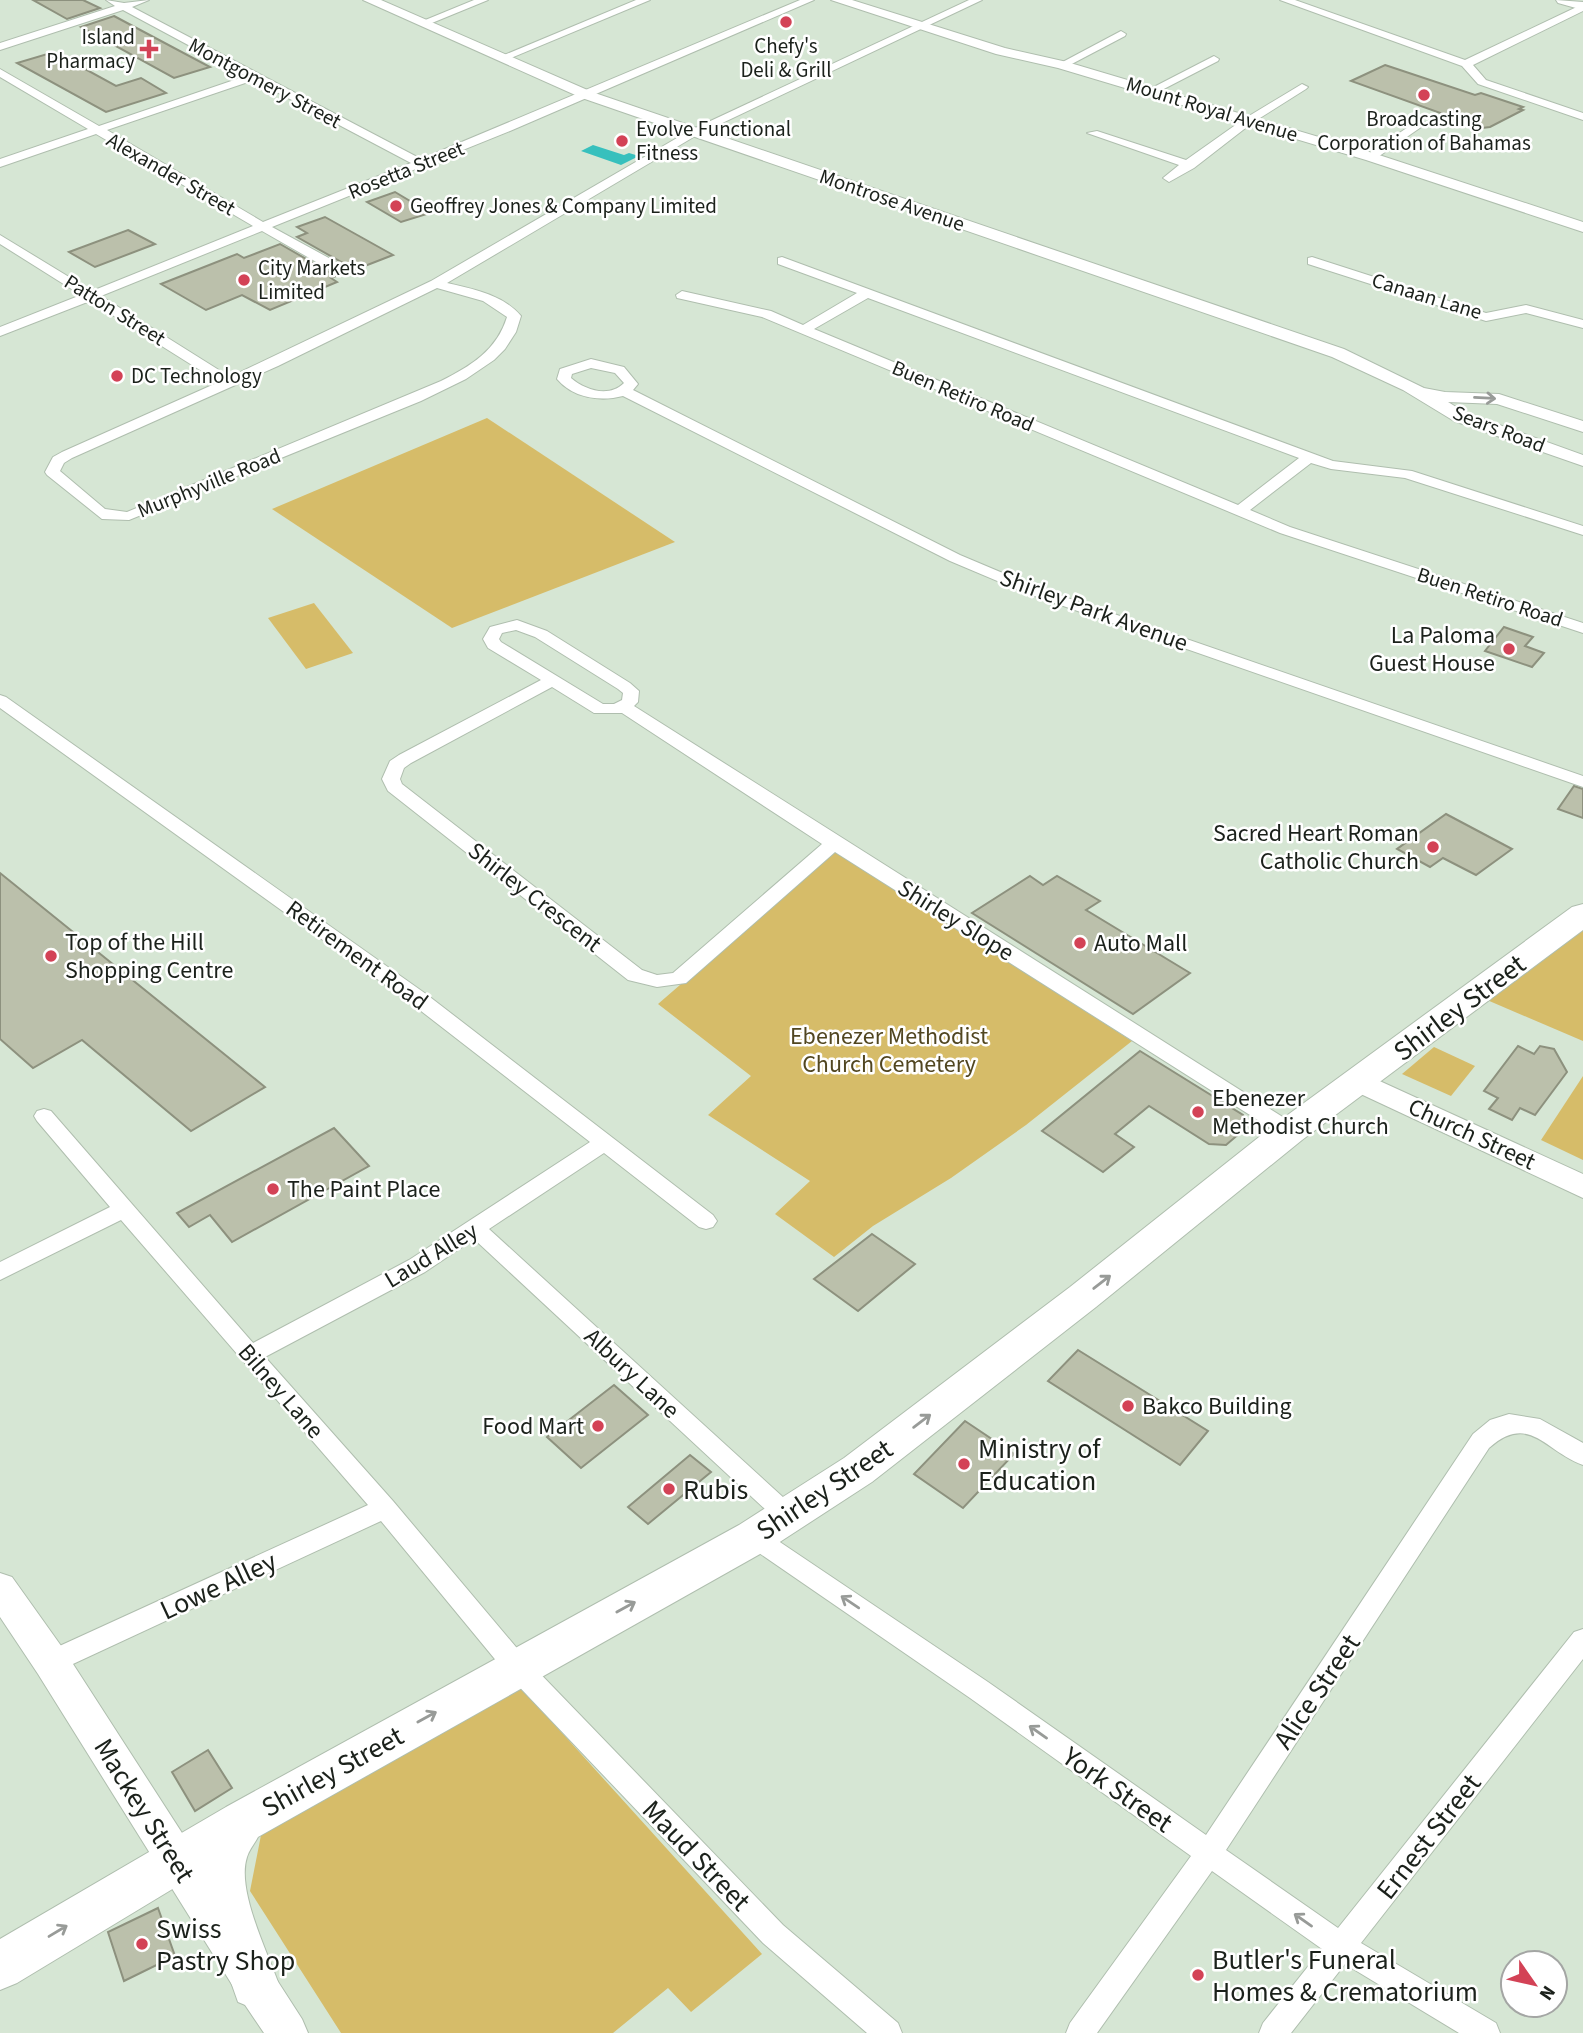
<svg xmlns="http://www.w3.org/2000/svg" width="1583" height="2033" viewBox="0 0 1583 2033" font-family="'Source Sans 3',sans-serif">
<rect width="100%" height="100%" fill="#d6e6d4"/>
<g fill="#d6bc69">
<path d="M487,418L675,542L452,628L272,509Z"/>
<path d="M314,603L353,653L306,669L268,618Z"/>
<path d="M835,851L1132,1041L1026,1125L951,1178L873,1226L834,1257L775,1214L810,1181L708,1115L751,1076L658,1004Z"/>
<path d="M1583,927V1041L1487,1000Z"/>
<path d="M1434,1047L1475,1066L1451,1096L1402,1074Z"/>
<path d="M1583,1076V1160L1541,1140Z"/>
<path d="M516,1682L762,1954L691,2012L668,1988L613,2033H341L250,1891L263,1825Z"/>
</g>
<path fill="#37c0bd" d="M593,145L624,155L629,153L639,156L621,165L581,151Z"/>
<g fill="#bbc0ab" stroke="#8d917e" stroke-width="2">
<path d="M33,0H83L100,8L67,19Z"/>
<path d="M114,16L210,67L174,78L81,27Z"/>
<path d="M54,52L116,86L141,78L166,93L106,112L17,63Z"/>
<path d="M1385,65L1475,95L1481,93L1523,107L1519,109L1523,110L1490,127L1482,128L1351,81Z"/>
<path d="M395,192L430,213L401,222L367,202Z"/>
<path d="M325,217L393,255L352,271L350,267L297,237L307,233L297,227Z"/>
<path d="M128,230L155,244L95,267L69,252Z"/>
<path d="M280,244L336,276L331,278L337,282L270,310L242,295L206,310L161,284L237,254L244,258Z"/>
<path d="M1504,627L1533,637L1525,646L1544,653L1532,667L1485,651Z"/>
<path d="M1574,786L1583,789V818L1558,809Z"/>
<path d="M1446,814L1512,849L1476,875L1443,858L1430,867L1397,849Z"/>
<path d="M0,873L265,1087L191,1131L82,1040L33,1068L0,1039Z"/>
<path d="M1030,876L1043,885L1057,876L1100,901L1086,910L1190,973L1133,1014L972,913Z"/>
<path d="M1518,1046L1534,1054L1540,1046L1554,1049L1567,1072L1535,1115L1520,1108L1512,1120L1489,1109L1498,1098L1484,1091Z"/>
<path d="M1140,1051L1243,1115L1247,1127L1226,1145L1209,1144L1149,1106L1115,1134L1134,1147L1103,1172L1042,1131Z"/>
<path d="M334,1128L369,1166L232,1242L210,1215L189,1227L177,1213Z"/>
<path d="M872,1234L915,1264L858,1311L814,1279Z"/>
<path d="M1078,1350L1208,1431L1180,1465L1048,1381Z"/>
<path d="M614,1385L648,1415L581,1468L547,1437Z"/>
<path d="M965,1421L1014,1454L963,1508L914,1474Z"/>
<path d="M690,1455L711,1472L648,1524L628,1507Z"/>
<path d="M208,1750L232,1788L195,1811L172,1772Z"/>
<path d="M158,1908L175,1956L124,1981L108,1932Z"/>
</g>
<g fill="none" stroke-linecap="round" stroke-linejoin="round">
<defs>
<g id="minor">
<path d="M106,0L124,3L149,0L132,7L421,159L800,0H814L510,131L272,227L349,269V275H339L262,231L101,296L230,377L431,281L689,131L969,0H982L697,135L447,283C473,289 502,294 521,316L516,332L505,349L494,360L466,379L421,401L129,520L102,519L47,475L45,472L53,457L62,452L219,382L90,301L0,336V327L81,295L0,244V235L92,291L253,226L96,134L0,167V159L88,129L0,77V69L99,126L246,76L123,10L0,50V43L115,6ZM254,80L411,163L263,222L107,130ZM437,288L483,301L507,317C497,350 471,366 441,381L127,512L105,509L60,471L64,463L72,458L278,366Z"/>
<path d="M474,0H488L427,25L418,23Z"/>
<path d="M636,0H650L506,60L497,58Z"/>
<path d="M1280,0H1295L1465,60L1583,4V11L1473,65L1486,80L1583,113V120L1478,84L1462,66Z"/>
<path d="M1121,31L1126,34L1125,36L1066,67L1057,65Z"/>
<path d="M1214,56L1219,59L1218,61L1156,93L1146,91Z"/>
<path d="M1302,84L1308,87L1306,89L1252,123L1194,168L1169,182L1163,178L1179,165L1087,133L1097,131L1186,160L1244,119Z"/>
<path d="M1417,121L1427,123L1375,159H1367V155Z"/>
<path d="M782,257L1333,461L1412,471L1583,526V535L1405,478L1331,469L1311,463L1250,510L1290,527L1583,623V633L1280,533L762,317L677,298L676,295L682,291L771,311L803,325L857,293L778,264V258ZM868,298L1299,458L1238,505L814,329Z"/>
<path d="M1312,257L1486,313L1526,305L1583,320V328L1526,313L1486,321L1308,264V258Z"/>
<path d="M591,359L624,367L638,384L633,390L960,555L1036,587L1583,776V787L1026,593L950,561L623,396C600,402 573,398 557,379L560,369ZM591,368L615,373L624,383C609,398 585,390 571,378L572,374Z"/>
<path d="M517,620L547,631L630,683L639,691L638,702L634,706L1297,1126L1300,1131L1297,1136L1290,1138L1283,1136L835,852L686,983L657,987L628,980L388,791L382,779L390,761L399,755L541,680L488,648L483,639L490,627ZM516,630L535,637L618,689L623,693L622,700L614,704H603L501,642L499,639L502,633ZM552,687L594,713H622L822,844L673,973L657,975L642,970L402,784L400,779L404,768L411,763Z"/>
<path d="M0,695L6,697L426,994L713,1215L717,1221L713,1227L706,1229L699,1227L604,1153L489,1229L796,1509L800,1516L796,1523L788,1526L780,1523L474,1239L425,1272L265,1357L393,1501L526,1659L783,1925L898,2023L902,2033H867L763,1943L508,1675L381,1521L60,1670L51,1673L42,1670L39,1662L42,1654L368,1505L121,1220L0,1280V1262L110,1207L37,1121L34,1116L37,1111L44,1109L51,1111L253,1343L409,1260L590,1142L412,1004L0,708Z"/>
<path d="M1509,1414L1540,1419L1583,1443V1465C1545,1452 1530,1412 1489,1448L1226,1850L1338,1928L1574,1632L1583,1629V1659L1361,1943L1496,2023L1500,2033H1459L1345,1964L1291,2033H1259L1263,2023L1322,1949L1212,1871L1097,2033H1066L1070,2023L1191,1856L970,1698L746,1544L742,1537L746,1530L754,1527L762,1530L988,1682L1206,1835L1473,1434L1490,1420Z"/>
</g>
<g id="tertiary">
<path d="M363,0H381L592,92L1344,349L1424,388L1445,392L1499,394L1583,421V432L1497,404L1448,402L1466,413L1583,455V466L1454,421L1403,390L1332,357L582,98Z"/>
<path d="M831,0H852L1005,48L1067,62L1376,154L1583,222V232L1366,160L1058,68L996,54Z"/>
<path d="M1556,0L1583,2V10L1558,3Z"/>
</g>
<g id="secondary">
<path d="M1360,1072L1583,1174V1198L1350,1089L1346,1082L1350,1075Z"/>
<path d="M0,1573L12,1577L64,1650L302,2019L308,2033H264L241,1999L38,1674L0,1617Z"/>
</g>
<path id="trunk" d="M1583,904V930L1302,1140L1096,1307L872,1482L769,1549L258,1837C255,1843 249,1850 247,1857C236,1890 268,1953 279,1985L272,2002L255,2009L238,2002L209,1920L199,1873L17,1983L0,1990V1939L226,1807L739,1525L844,1458L1070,1287L1278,1122L1572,907Z"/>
</defs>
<use href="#minor" stroke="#afbeae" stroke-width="2"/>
<use href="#tertiary" stroke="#afbeae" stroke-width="2"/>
<use href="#secondary" stroke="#afbeae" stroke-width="2"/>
<use href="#trunk" stroke="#afbeae" stroke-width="2"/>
<use href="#minor" fill="#fff" fill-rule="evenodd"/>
<use href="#tertiary" fill="#fff" fill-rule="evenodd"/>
<use href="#secondary" fill="#fff" fill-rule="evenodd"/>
<use href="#trunk" fill="#fff" fill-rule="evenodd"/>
</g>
<defs><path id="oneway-shaft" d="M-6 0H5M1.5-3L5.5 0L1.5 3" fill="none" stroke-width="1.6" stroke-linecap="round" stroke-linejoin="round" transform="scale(1.75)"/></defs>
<g stroke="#989b98">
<use href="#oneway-shaft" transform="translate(1485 398) rotate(3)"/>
<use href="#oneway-shaft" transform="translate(1102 1282) rotate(-38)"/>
<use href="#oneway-shaft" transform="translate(922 1421) rotate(-37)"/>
<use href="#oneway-shaft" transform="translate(850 1602) rotate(-146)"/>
<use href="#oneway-shaft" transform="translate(626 1607) rotate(-29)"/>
<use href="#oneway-shaft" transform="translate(427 1717) rotate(-29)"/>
<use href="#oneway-shaft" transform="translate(1038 1732) rotate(-145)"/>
<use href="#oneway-shaft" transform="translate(1303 1920) rotate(-145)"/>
<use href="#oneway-shaft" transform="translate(58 1931) rotate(-31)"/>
</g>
<g fill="#d34256" stroke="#fff" stroke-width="2.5">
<circle cx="786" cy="22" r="7"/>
<path d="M145.5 38.5h7v7h7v7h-7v7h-7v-7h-7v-7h7z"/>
<circle cx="1424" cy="95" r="7"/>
<circle cx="622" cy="141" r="7"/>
<circle cx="396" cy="206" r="7"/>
<circle cx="244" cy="280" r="7"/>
<circle cx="117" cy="376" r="7"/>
<circle cx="1509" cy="649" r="7"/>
<circle cx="1433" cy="847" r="7"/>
<circle cx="1080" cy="943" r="7"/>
<circle cx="51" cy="956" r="7"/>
<circle cx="1198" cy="1112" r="7"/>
<circle cx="273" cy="1189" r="7"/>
<circle cx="1128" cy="1406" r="7"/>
<circle cx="598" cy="1426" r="7"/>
<circle cx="964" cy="1464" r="7"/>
<circle cx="669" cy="1489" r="7"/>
<circle cx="142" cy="1944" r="7"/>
<circle cx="1198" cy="1975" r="7"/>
</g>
<g text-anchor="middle" stroke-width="5" stroke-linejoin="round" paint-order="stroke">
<g font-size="21" fill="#1b211b" stroke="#fff" text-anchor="start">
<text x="135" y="44" text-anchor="end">Island<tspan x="135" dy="24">Pharmacy</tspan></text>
<text x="786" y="53" text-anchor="middle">Chefy's<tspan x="786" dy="24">Deli &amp; Grill</tspan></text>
<text x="1424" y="126" text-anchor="middle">Broadcasting<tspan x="1424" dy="24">Corporation of Bahamas</tspan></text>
<text x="636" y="136">Evolve Functional<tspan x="636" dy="24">Fitness</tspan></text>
<text x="410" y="213">Geoffrey Jones &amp; Company Limited</text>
<text x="258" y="275">City Markets<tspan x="258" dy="24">Limited</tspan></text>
<text x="131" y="383">DC Technology</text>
</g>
<g font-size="21" fill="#1b211b" stroke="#fff">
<text transform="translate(265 83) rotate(28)" y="7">Montgomery Street</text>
<text transform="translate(1212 109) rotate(17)" y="7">Mount Royal Avenue</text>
<text transform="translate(406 170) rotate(-22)" y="7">Rosetta Street</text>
<text transform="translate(171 174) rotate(30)" y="7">Alexander Street</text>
<text transform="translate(892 200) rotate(19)" y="7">Montrose Avenue</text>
<text transform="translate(1427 296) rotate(17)" y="7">Canaan Lane</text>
<text transform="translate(115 310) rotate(32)" y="7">Patton Street</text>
<text transform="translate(963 396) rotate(23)" y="7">Buen Retiro Road</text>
<text transform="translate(1499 429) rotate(21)" y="7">Sears Road</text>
<text transform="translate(209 483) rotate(-22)" y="7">Murphyville Road</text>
<text transform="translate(1490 597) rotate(18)" y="7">Buen Retiro Road</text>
</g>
<g font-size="24" fill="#1b211b" stroke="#fff">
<text transform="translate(1094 610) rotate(20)" y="8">Shirley Park Avenue</text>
<text transform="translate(535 897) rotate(38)" y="8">Shirley Crescent</text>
<text transform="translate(956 920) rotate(32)" y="8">Shirley Slope</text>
<text transform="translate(357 955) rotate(36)" y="8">Retirement Road</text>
<text transform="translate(1472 1134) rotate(25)" y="8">Church Street</text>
<text transform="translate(431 1255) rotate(-31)" y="8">Laud Alley</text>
<text transform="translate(632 1373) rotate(43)" y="8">Albury Lane</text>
<text transform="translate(281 1391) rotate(49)" y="8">Bilney Lane</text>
</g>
<g font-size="24" fill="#1b211b" stroke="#fff" text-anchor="start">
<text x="1495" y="643" text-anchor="end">La Paloma<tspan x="1495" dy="28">Guest House</tspan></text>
<text x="1419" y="841" text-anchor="end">Sacred Heart Roman<tspan x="1419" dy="28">Catholic Church</tspan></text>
<text x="65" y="950">Top of the Hill<tspan x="65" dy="28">Shopping Centre</tspan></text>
<text x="1094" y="951">Auto Mall</text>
<text x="1212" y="1106">Ebenezer<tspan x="1212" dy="28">Methodist Church</tspan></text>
<text x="287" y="1197">The Paint Place</text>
<text x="1142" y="1414">Bakco Building</text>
<text x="584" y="1434" text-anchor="end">Food Mart</text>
</g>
<g font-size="24" fill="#514620" stroke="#fff">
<text x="889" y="1044">Ebenezer Methodist<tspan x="889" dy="28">Church Cemetery</tspan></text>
</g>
<g font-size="28" fill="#1b211b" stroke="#fff">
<text transform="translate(1459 1007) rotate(-37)" y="10">Shirley Street</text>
<text transform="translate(824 1489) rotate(-34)" y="10">Shirley Street</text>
<text transform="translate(218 1585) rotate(-25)" y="10">Lowe Alley</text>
<text transform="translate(1316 1691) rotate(-56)" y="10">Alice Street</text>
<text transform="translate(332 1771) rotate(-29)" y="10">Shirley Street</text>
<text transform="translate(1118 1789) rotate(35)" y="10">York Street</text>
<text transform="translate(145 1810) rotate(58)" y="10">Mackey Street</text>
<text transform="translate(1428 1836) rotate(-52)" y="10">Ernest Street</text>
<text transform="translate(697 1855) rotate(46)" y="10">Maud Street</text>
</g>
<g font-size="28" fill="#1b211b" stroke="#fff" text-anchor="start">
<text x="978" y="1458">Ministry of<tspan x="978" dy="32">Education</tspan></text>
<text x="683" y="1499">Rubis</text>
<text x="156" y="1938">Swiss<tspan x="156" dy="32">Pastry Shop</tspan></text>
<text x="1212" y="1969">Butler's Funeral<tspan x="1212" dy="32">Homes &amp; Crematorium</tspan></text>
</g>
</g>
<g transform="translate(1534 1984) rotate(124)"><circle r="33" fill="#ffffff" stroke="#a4a6a4" stroke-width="2"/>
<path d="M0-5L12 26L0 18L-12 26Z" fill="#d34256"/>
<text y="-10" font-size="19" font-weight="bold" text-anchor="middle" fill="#1b211b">N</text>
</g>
</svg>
